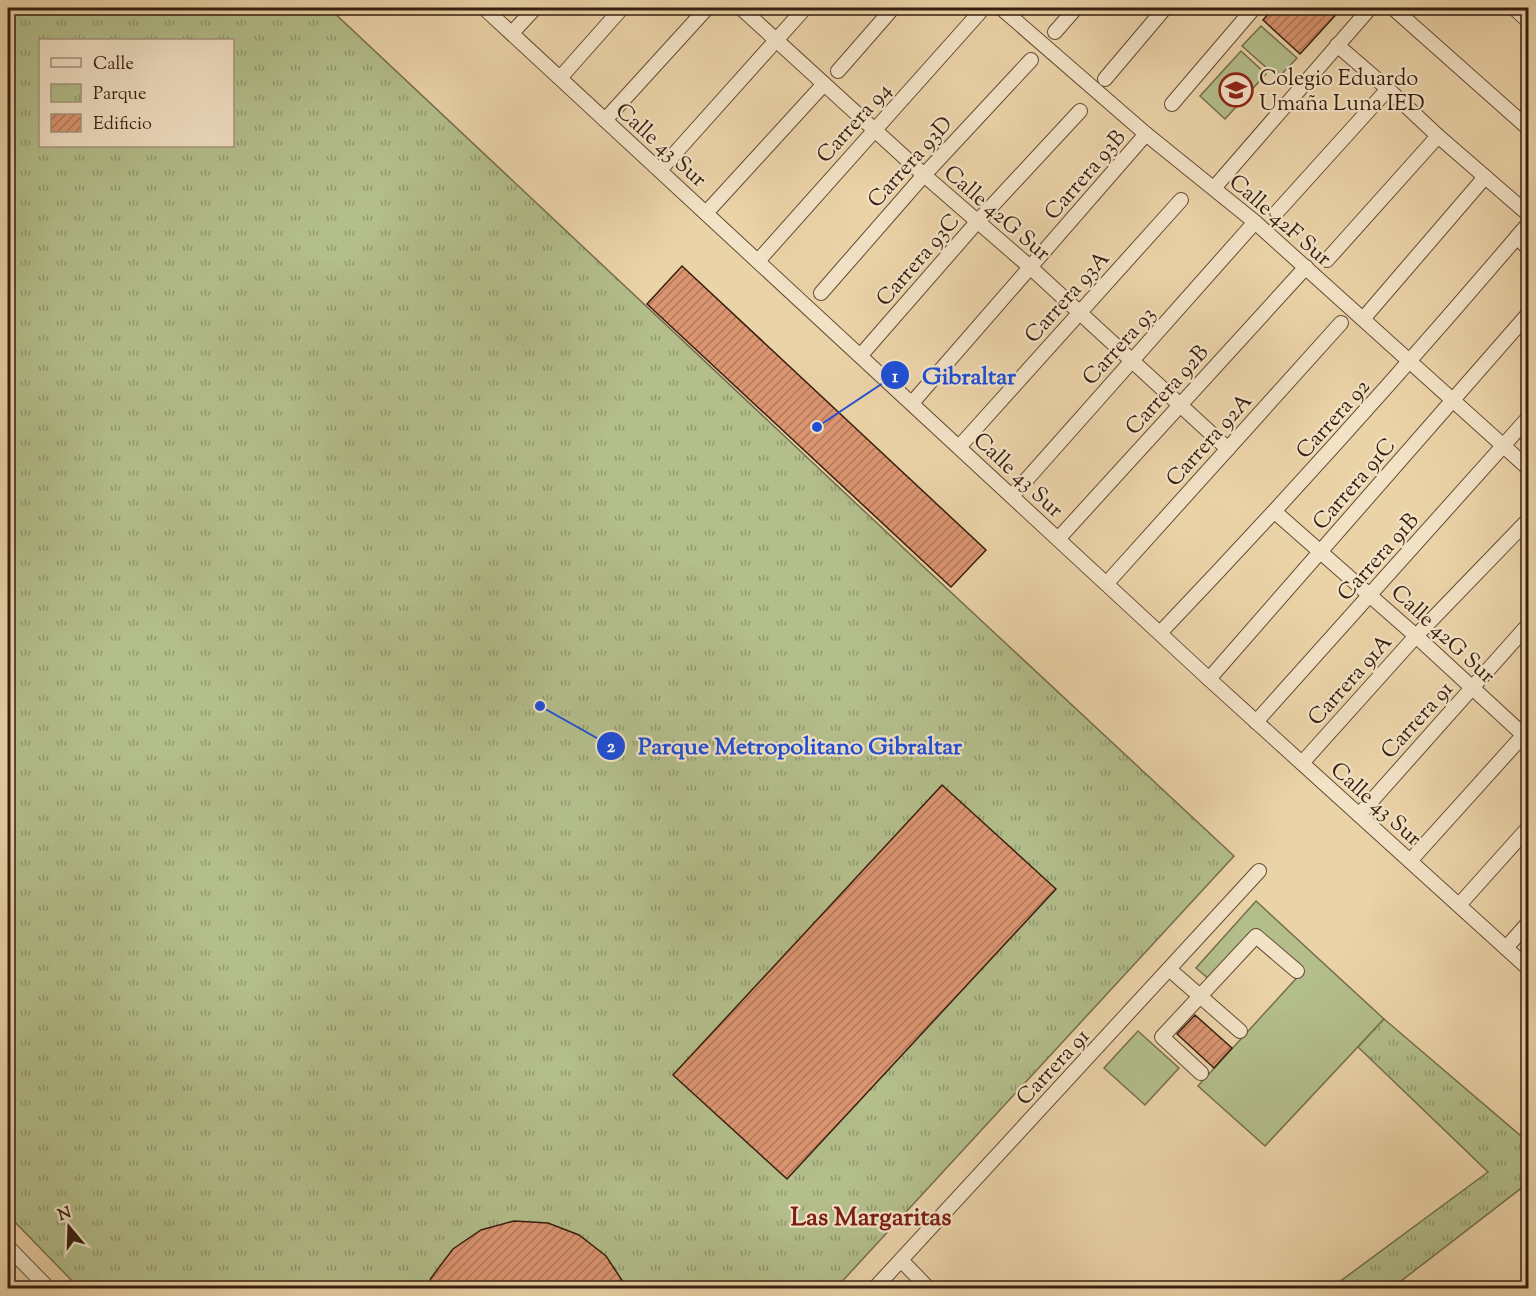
<svg xmlns="http://www.w3.org/2000/svg" width="1536" height="1296" viewBox="0 0 1536 1296" font-family="'Sorts Mill Goudy',serif">
<defs>
<pattern id="park-tufts" width="24" height="20" patternUnits="userSpaceOnUse" patternTransform="scale(1.5)"><rect width="24" height="20" fill="#b3be8b"/><path d="M3 7l-1-3M5 7V3M7 7l1-3M15 17l-1-3M17 17v-4M19 17l1-3" fill="none" stroke="#929a70"/></pattern>
<pattern id="building-hatch" width="6" height="6" patternUnits="userSpaceOnUse" patternTransform="scale(1.5)"><rect width="6" height="6" fill="#db9571"/><path d="M-1 1l2-2M0 6l6-6M5 7l2-2" fill="none" stroke="#b2795b"/></pattern>
</defs>
<rect width="100%" height="100%" fill="#ebd3a8"/>
<filter id="stains"><feTurbulence type="fractalNoise" baseFrequency=".00333" numOctaves="4"/><feColorMatrix values="0 0 0 0 .2 0 0 0 0 .09 0 0 0 0 .02 0 0 0 .5 -.17"/></filter>
<radialGradient id="worn" r=".72"><stop offset=".6" stop-color="#630" stop-opacity="0"/><stop offset="1" stop-color="#630" stop-opacity=".3"/></radialGradient>
<g fill="#b3be8b" stroke="#756e4d" stroke-width="1.5">
<path d="M1261,26L1297,58L1278,78L1242,46Z"/>
<path d="M1241,51L1266,74L1225,119L1200,96Z"/>
<path d="M1256,901L1384,1019L1265,1146L1198,1086L1303,971L1257,929L1210,980L1196,968Z"/>
<path d="M1138,1031L1179,1068L1145,1105L1104,1068Z"/>
</g>
<g fill="url(#park-tufts)" stroke="#756e4d" stroke-width="1.5" fill-rule="evenodd">
<path d="M8,8H329L912,556L1234,856L836,1288H79L8,1215ZM40,40H232V146H40Z"/>
<path d="M1384,1019L1528,1142V1183L1392,1288H1331L1488,1172L1358,1047Z"/>
</g>
<g fill="url(#building-hatch)" stroke="#371e0f" stroke-width="1.5">
<path d="M1274,8H1342L1300,54L1263,20Z"/>
<path d="M682,266L986,550L951,587L647,304Z"/>
<path d="M942,785L1056,889L787,1179L673,1075Z"/>
<path d="M1195,1015L1232,1048L1214,1068L1177,1034Z"/>
<path d="M514,1221L548,1223L579,1235L606,1256L627,1288H427L431,1278L453,1249L481,1230Z"/>
</g>
<g fill="none" stroke-linecap="round" stroke-linejoin="round">
<defs>
<g id="minor">
<path d="M484,8L1209,679L1528,968"/>
<path d="M741,8L924,175L1030,267L1228,449"/>
<path d="M1001,8L1146,134L1255,222L1528,468"/>
<path d="M1393,8L1528,128"/>
<path d="M1514,8L1528,21"/>
<path d="M1055,32L1076,8"/>
<path d="M512,33L535,8"/>
<path d="M1337,45L1388,89L1438,136L1528,214"/>
<path d="M838,71L893,8"/>
<path d="M560,78L622,8"/>
<path d="M1105,79L1165,8"/>
<path d="M1172,104L1254,8"/>
<path d="M605,120L707,8"/>
<path d="M660,170L805,8"/>
<path d="M1214,188L1370,8"/>
<path d="M1277,212L1388,89"/>
<path d="M706,213L824,84"/>
<path d="M1517,237L1528,248"/>
<path d="M1327,260L1438,136"/>
<path d="M758,261L980,12"/>
<path d="M821,293L924,175L1031,60"/>
<path d="M1363,319L1485,177"/>
<path d="M861,355L977,222L1080,111"/>
<path d="M912,403L1146,134"/>
<path d="M959,447L1181,200"/>
<path d="M1012,496L1255,222"/>
<path d="M1275,512L1416,636L1528,739"/>
<path d="M1058,539L1306,267"/>
<path d="M1107,583L1341,323"/>
<path d="M1160,633C1287,500 1409,364 1528,224"/>
<path d="M1209,679L1528,314"/>
<path d="M1256,722L1528,418"/>
<path d="M1302,763L1416,636L1528,520"/>
<path d="M1359,815L1528,625"/>
<path d="M1410,861L1528,730"/>
<path d="M1459,905L1528,828"/>
<path d="M1506,948L1528,923"/>
<path d="M1169,969L1240,1031"/>
<path d="M1201,1073L1162,1037L1256,936L1297,971"/>
<path d="M8,1247L48,1288"/>
<path d="M901,1260L928,1288"/>
<path d="M875,1288L1259,871"/>
</g>
</defs>
<use href="#minor" stroke="#644b35" stroke-width="16"/>
<use href="#minor" stroke="#f2e2c6" stroke-width="14"/>
</g>
<defs>
<symbol id="school-ring" viewBox="-11 -11 22 22"><circle r="9.5" fill="#f2e2c6" stroke="#8f2418" stroke-width="1.5"/><path d="M0-5L7-2L0 1L-7-2ZM-4 1L0 2.5L4 1V4Q0 6-4 4Z" fill="#8f2418"/></symbol>
</defs>
<g fill-rule="evenodd">
<use href="#school-ring" x="1217" y="71" width="38" height="38"/>
</g>
<g text-anchor="middle" stroke-width="4.5" stroke-linejoin="round" paint-order="stroke">
<g font-size="22" fill="#371e0f" stroke="#f2e2c6" text-anchor="start">
<text x="1259" y="85">Colegio Eduardo<tspan x="1259" dy="25">Umaña Luna IED</tspan></text>
</g>
<g font-size="22" fill="#371e0f" stroke="#f2e2c6">
<text transform="translate(853 122) rotate(-48)" y="8">Carrera 94</text>
<text transform="translate(662 144) rotate(42)" y="8">Calle 43 Sur</text>
<text transform="translate(909 161) rotate(-48)" y="8">Carrera 93D</text>
<text transform="translate(1084 174) rotate(-49)" y="8">Carrera 93B</text>
<text transform="translate(998 212) rotate(41)" y="8">Calle 42G Sur</text>
<text transform="translate(1281 219) rotate(41)" y="8">Calle 42F Sur</text>
<text transform="translate(917 259) rotate(-49)" y="8">Carrera 93C</text>
<text transform="translate(1066 296) rotate(-48)" y="8">Carrera 93A</text>
<text transform="translate(1118 345) rotate(-48)" y="8">Carrera 93</text>
<text transform="translate(1166 389) rotate(-48)" y="8">Carrera 92B</text>
<text transform="translate(1332 418) rotate(-48)" y="8">Carrera 92</text>
<text transform="translate(1208 439) rotate(-48)" y="8">Carrera 92A</text>
<text transform="translate(1019 474) rotate(43)" y="8">Calle 43 Sur</text>
<text transform="translate(1353 483) rotate(-49)" y="8">Carrera 91C</text>
<text transform="translate(1377 556) rotate(-48)" y="8">Carrera 91B</text>
<text transform="translate(1444 633) rotate(43)" y="8">Calle 42G Sur</text>
<text transform="translate(1349 679) rotate(-48)" y="8">Carrera 91A</text>
<text transform="translate(1416 719) rotate(-48)" y="8">Carrera 91</text>
<text transform="translate(1377 803) rotate(42)" y="8">Calle 43 Sur</text>
<text transform="translate(1052 1066) rotate(-47)" y="8">Carrera 91</text>
</g>
<g font-size="26" font-weight="bold" fill="#7a1f14" stroke="#f2e2c6">
<text x="871" y="1225">Las Margaritas</text>
</g>
</g>
<path fill="none" stroke="#1d4ed8" stroke-width="2" d="M817 427L895 375M540 706L611 746"/>
<g fill="#1d4ed8" stroke="#f2e2c6" stroke-width="2">
<circle cx="817" cy="427" r="6"/>
<circle cx="540" cy="706" r="6"/>
<circle cx="895" cy="375" r="15"/>
<circle cx="611" cy="746" r="15"/>
</g>
<g font-size="18" text-anchor="middle" font-weight="bold" fill="#fff">
<text x="895" y="382">1</text>
<text x="611" y="752">2</text>
</g>
<g font-size="24" text-anchor="middle" font-weight="bold" fill="#1d4ed8" stroke="#f2e2c6" stroke-width="4.5" stroke-linejoin="round" paint-order="stroke">
<text x="969" y="384">Gibraltar</text>
<text x="800" y="754">Parque Metropolitano Gibraltar</text>
</g>
<rect width="1536" height="1296" fill="none" stroke="#ebd3a8" stroke-width="30"/>
<rect x="9" y="9" width="1518" height="1278" fill="none" stroke="#371e0f" stroke-width="3"/>
<rect x="15" y="15" width="1506" height="1266" fill="none" stroke="#371e0f" stroke-width="1.5"/>
<rect x="39" y="39" width="195" height="108" fill="#f2e2c6" stroke="#a7947d" stroke-width="1.5"/>
<rect x="51" y="58" width="30" height="9" fill="#f2e2c6" stroke="#a7947d" stroke-width="1.5"/>
<text x="93" y="69" font-size="18" fill="#371e0f">Calle</text>
<rect x="51" y="84" width="30" height="18" fill="url(#park-tufts)" stroke="#a7947d" stroke-width="1.5"/>
<text x="93" y="99" font-size="18" fill="#371e0f">Parque</text>
<rect x="51" y="114" width="30" height="18" fill="url(#building-hatch)" stroke="#a7947d" stroke-width="1.5"/>
<text x="93" y="129" font-size="18" fill="#371e0f">Edificio</text>
<g transform="translate(69 1227) rotate(341)" stroke="#f2e2c6" stroke-width="4.5" paint-order="stroke">
<path d="M0-4.5L10 22L0 15L-10 22Z" fill="#371e0f"/>
<text y="-9" font-size="16" font-weight="bold" text-anchor="middle" fill="#371e0f">N</text>
</g>
<rect width="100%" height="100%" filter="url(#stains)"/>
<rect width="100%" height="100%" fill="url(#worn)"/>
</svg>
